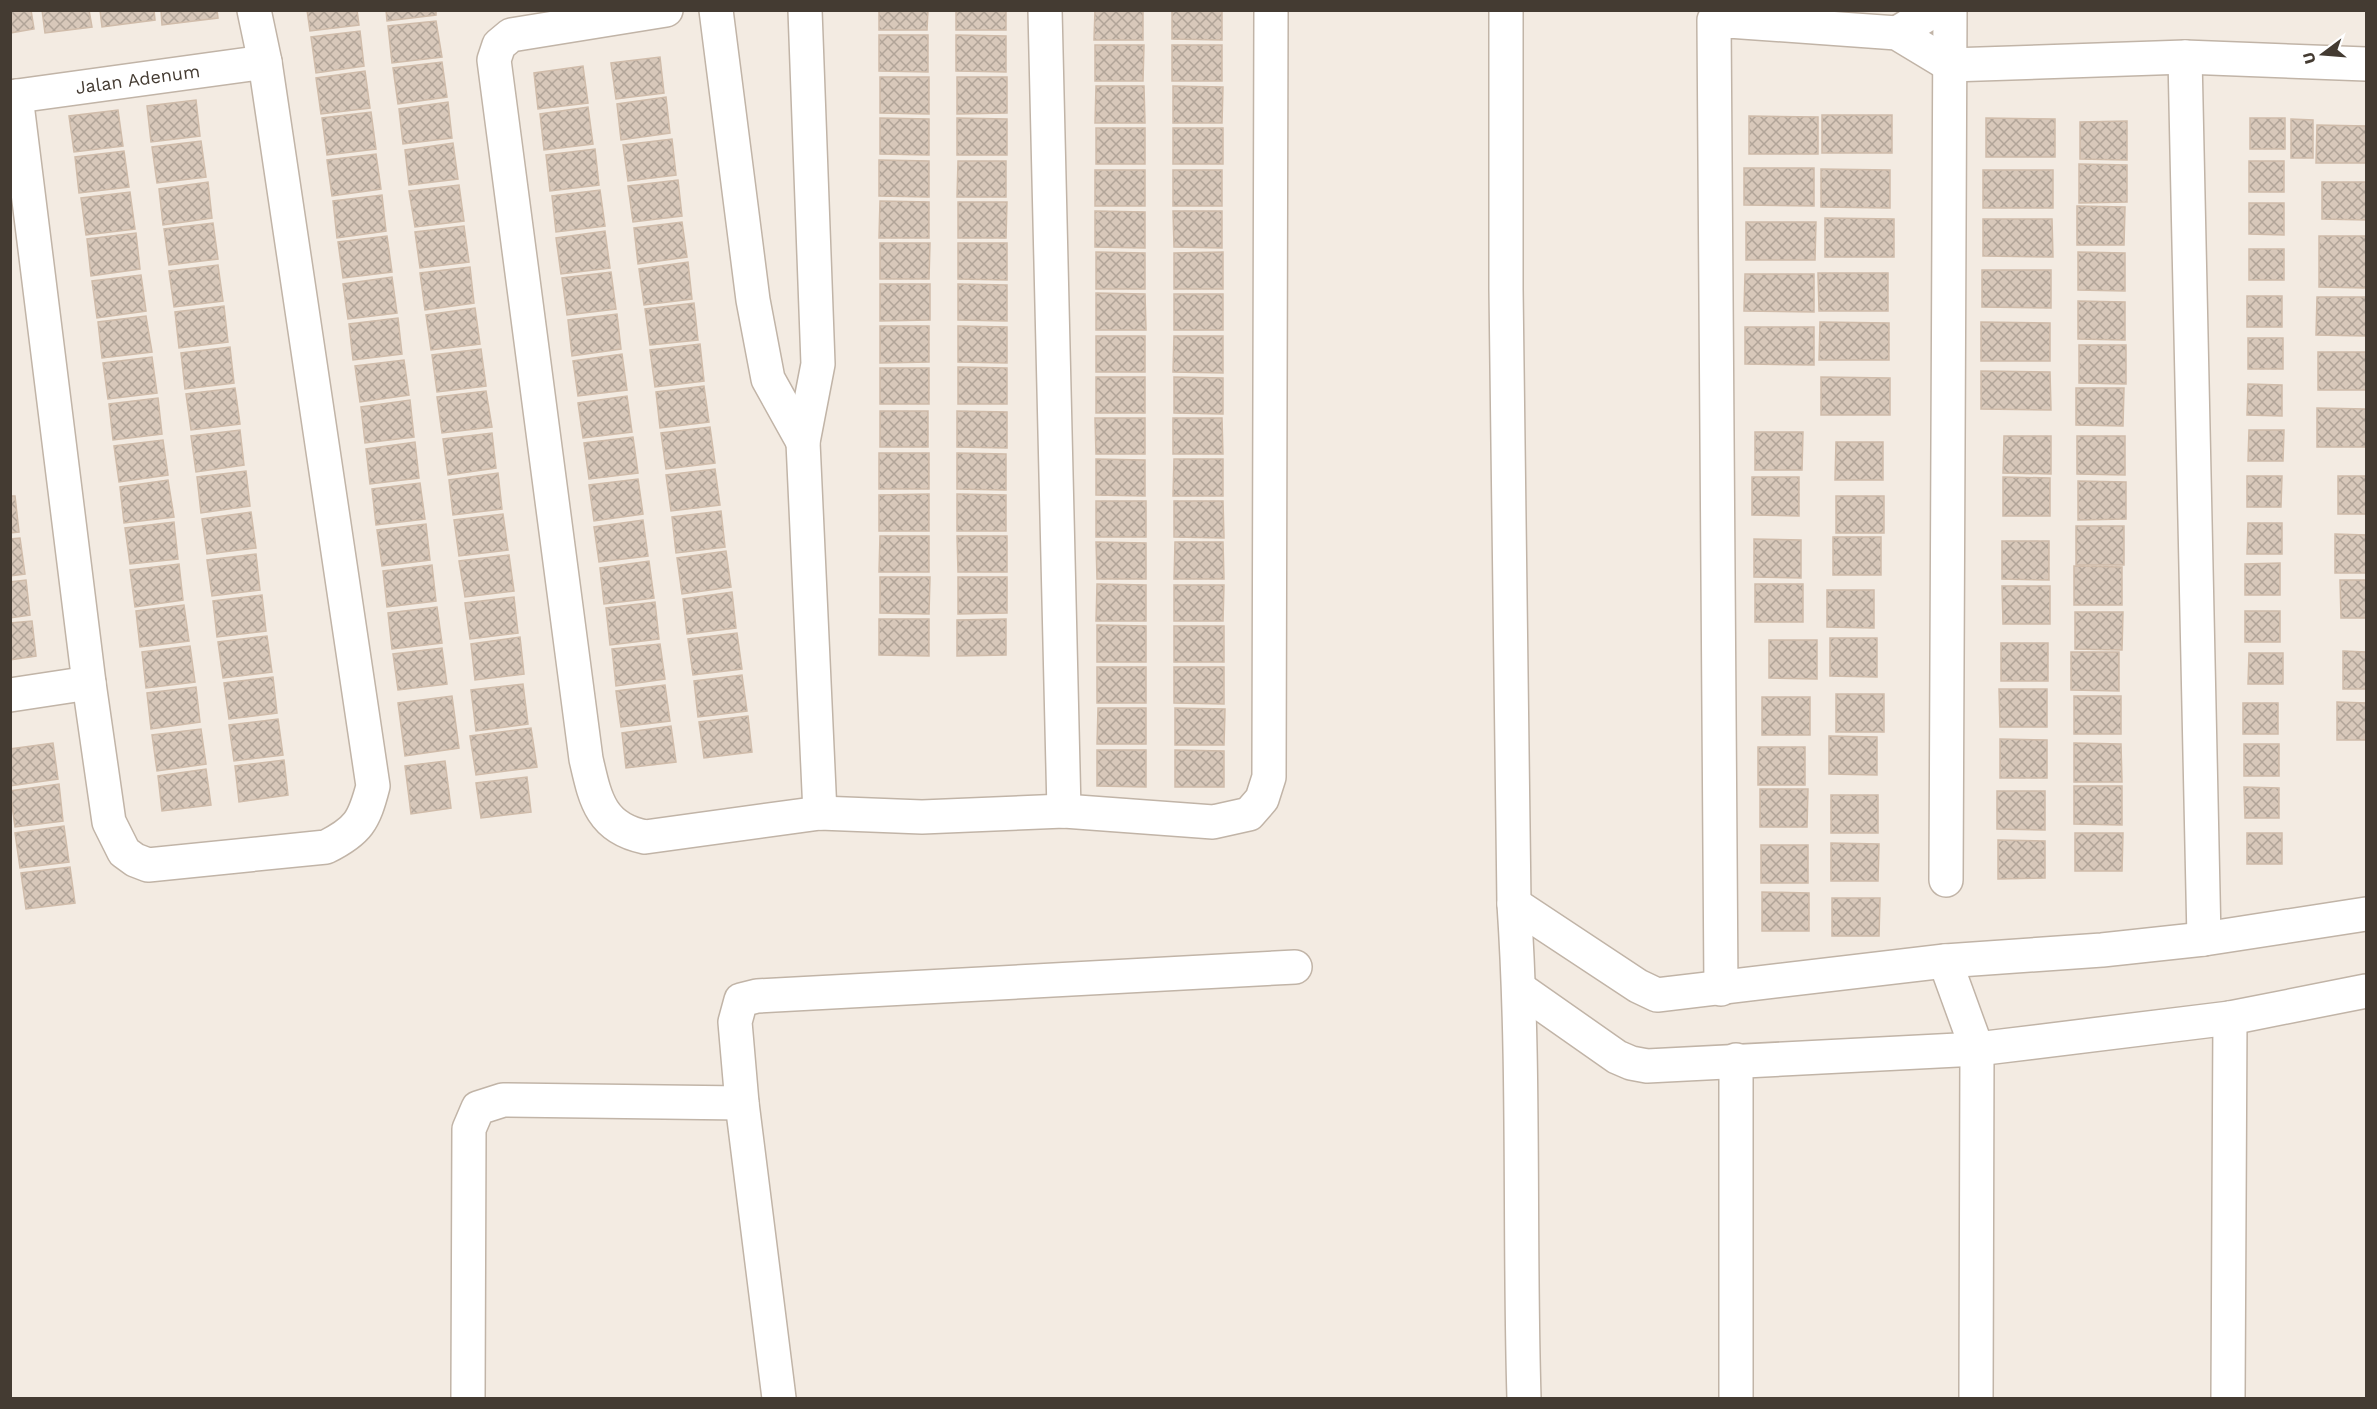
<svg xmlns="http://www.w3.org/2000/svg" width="2377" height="1409" viewBox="0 0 2377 1409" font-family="'Work Sans',sans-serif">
<defs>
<pattern id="building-cross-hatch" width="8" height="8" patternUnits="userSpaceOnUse" patternTransform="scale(1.5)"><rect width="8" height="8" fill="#d8c8ba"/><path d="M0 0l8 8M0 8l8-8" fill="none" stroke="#b1a498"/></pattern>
</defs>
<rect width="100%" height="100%" fill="#f3ebe2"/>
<g fill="url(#building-cross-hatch)" stroke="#d0bcaa" stroke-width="1.5">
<path d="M10,10H31L34,29L10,33Z"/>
<path d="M42,10H89L92,27L45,33Z"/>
<path d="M100,10H154L155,20L102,27Z"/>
<path d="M161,10H217L218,18L162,25Z"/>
<path d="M307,10H357L359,25L310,31Z"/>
<path d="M386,10H436V15L387,21Z"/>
<path d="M879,10H928L927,30H879Z"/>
<rect x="956" y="10" width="50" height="20"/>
<path d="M1095,10H1143V40H1094Z"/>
<path d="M1172,10H1222V40L1172,39Z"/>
<path d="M436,21L442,57L392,63L388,26Z"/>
<path d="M360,31L364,66L316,73L311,37Z"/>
<path d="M879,35H928V72L879,71Z"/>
<path d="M956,35L1006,36V72L956,71Z"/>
<path d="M1095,45H1144L1143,81H1095Z"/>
<rect x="1172" y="45" width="50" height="36"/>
<path d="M660,57L664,93L616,99L611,63Z"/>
<path d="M442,62L447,97L398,104L393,68Z"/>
<path d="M583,66L588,103L538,109L534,73Z"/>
<path d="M365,71L370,108L321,114L316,78Z"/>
<path d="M880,77H929V114L880,113Z"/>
<path d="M957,77H1007V113L957,114Z"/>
<path d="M1096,86H1144L1145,123H1095Z"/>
<path d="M1173,86L1223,87L1222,123H1173Z"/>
<path d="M666,97L670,133L621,140L617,104Z"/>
<path d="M196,100L200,136L151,142L147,106Z"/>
<path d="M448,102L452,138L403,144L399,109Z"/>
<path d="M588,107L593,144L544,150L540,114Z"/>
<path d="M118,110L123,146L74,152L69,116Z"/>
<path d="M371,112L376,149L327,155L322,118Z"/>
<rect x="1822" y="115" width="70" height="38"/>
<path d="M1749,116L1818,117V154H1749Z"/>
<path d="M880,118L929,119V155L880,154Z"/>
<path d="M957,118L1007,119V155H957Z"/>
<path d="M1986,118L2055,119V157H1986Z"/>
<rect x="2250" y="118" width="35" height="31"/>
<path d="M2291,119L2313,120V158H2291Z"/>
<path d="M2127,121V160L2080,159V122Z"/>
<path d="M2317,125L2366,126V163H2316Z"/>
<rect x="1096" y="128" width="49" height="36"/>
<rect x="1173" y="128" width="50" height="36"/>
<path d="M672,139L676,175L628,181L623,145Z"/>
<path d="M201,141L206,177L157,183L152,147Z"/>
<path d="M453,143L458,179L409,185L405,150Z"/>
<path d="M595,149L599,185L550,191L546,155Z"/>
<path d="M124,151L129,187L79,193L75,157Z"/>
<path d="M376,154L381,189L332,196L327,160Z"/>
<path d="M879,160L929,161V197L879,196Z"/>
<path d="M958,161H1006V197H957Z"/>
<rect x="2249" y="161" width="35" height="31"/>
<path d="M2079,164L2127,165V202L2079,203Z"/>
<path d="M1744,168H1814V206L1744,205Z"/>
<path d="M1821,169L1890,170V208L1821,207Z"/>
<rect x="1095" y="170" width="50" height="36"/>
<rect x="1173" y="170" width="49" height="36"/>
<rect x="1983" y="170" width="70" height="38"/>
<path d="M678,180L682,216L633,222L628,186Z"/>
<path d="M208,182L212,218L163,225L159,189Z"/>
<path d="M2322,182H2366V220L2322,219Z"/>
<path d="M459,185L464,221L415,227L409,191Z"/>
<path d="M600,190L605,226L556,232L552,196Z"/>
<path d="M130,192L135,229L86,235L81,198Z"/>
<path d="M382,195L386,231L337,238L333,201Z"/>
<path d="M880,201L929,202V238H879Z"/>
<path d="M958,202H1007L1006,238H958Z"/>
<path d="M2249,203H2284V235L2249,234Z"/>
<path d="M2077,206L2125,207L2124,245H2077Z"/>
<path d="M1095,211L1145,212V248L1095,247Z"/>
<path d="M1173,211H1222V248L1174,247Z"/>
<path d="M1825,218L1894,219V257H1825Z"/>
<path d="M1983,219H2052L2053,257L1983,256Z"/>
<path d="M682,222L687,257L638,264L634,228Z"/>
<path d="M1746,222H1816L1815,260H1746Z"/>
<path d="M213,223L218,259L169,265L164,229Z"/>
<path d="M464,226L469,262L420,268L415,232Z"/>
<path d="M605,231L610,268L561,274L556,238Z"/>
<path d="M136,233L140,269L91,276L87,239Z"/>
<path d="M387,236L392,272L343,278L338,242Z"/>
<path d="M2319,236H2366V288L2319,287Z"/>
<path d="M880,243H930L929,279H880Z"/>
<path d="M958,243H1007V280L958,279Z"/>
<rect x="2249" y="249" width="35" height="31"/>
<path d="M1096,252L1145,253V289H1096Z"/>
<path d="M1223,252V289H1174V253Z"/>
<path d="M2078,252L2125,253V291L2078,290Z"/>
<path d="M688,262L692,299L644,305L639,269Z"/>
<path d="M218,265L223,301L174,307L169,271Z"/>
<path d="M470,267L474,303L425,310L420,273Z"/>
<path d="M1982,270H2051V308L1982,307Z"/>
<path d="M611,272L616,309L567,315L562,278Z"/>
<path d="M1818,273H1888V311H1819Z"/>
<path d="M1745,274H1814V312L1744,311Z"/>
<path d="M141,275L146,311L97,318L92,281Z"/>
<path d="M392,277L397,313L348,319L343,284Z"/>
<path d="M880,284H930V320L880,321Z"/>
<path d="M958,284L1007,285V321L958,320Z"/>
<path d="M1096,293L1145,294L1146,330H1096Z"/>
<rect x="1174" y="294" width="49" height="36"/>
<rect x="2247" y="296" width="35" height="31"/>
<path d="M2317,297H2366V336L2316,335Z"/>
<path d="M2078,301L2125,302V340L2078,339Z"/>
<path d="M694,303L698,340L650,345L645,309Z"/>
<path d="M224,306L228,342L179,348L175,312Z"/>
<path d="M475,308L480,344L431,350L426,315Z"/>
<path d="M617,314L621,349L572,356L568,320Z"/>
<path d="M146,316L152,352L102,358L98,322Z"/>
<path d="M398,318L402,354L353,360L349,324Z"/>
<path d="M1820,322L1889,323V360H1819Z"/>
<path d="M1981,322L2050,323V361H1981Z"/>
<path d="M880,326H929V362L880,363Z"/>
<path d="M958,326L1007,327V363L958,362Z"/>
<path d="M1745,327H1814V365L1745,364Z"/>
<rect x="1096" y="336" width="49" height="36"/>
<path d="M1174,336H1223V373L1173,372Z"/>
<rect x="2248" y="338" width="35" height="31"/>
<path d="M700,344L704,381L655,387L650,350Z"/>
<path d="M2079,345H2126V384L2079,383Z"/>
<path d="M230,347L234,383L185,389L181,353Z"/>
<path d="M481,349L486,386L437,392L432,355Z"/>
<rect x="2318" y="352" width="48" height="38"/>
<path d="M622,354L627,390L578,396L573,361Z"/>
<path d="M152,357L157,393L108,399L103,363Z"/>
<path d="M404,360L409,395L360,402L355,366Z"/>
<path d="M958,367L1007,368V404H958Z"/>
<rect x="880" y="368" width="49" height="36"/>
<path d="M1981,371L2050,372L2051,410L1981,409Z"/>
<rect x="1096" y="377" width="49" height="36"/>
<path d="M1174,377L1223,378V414L1174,413Z"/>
<path d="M1821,377L1890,378V415H1821Z"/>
<path d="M2248,384L2282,385V416L2247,415Z"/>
<path d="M704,386L709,422L660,428L656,392Z"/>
<path d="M235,388L240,424L191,430L186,394Z"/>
<path d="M2076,388H2124L2123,426L2076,425Z"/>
<path d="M486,391L492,427L442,433L437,397Z"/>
<path d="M627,396L632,432L583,438L578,403Z"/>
<path d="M158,398L162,434L113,440L109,404Z"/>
<path d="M410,400L414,437L365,443L361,407Z"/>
<path d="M2317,408L2366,409V447H2317Z"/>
<rect x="880" y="411" width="48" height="36"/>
<path d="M957,411L1007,412V448L957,447Z"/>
<path d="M1095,418H1145V454H1096Z"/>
<path d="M1173,418H1222L1223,454H1173Z"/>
<path d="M710,427L715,463L666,469L661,433Z"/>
<path d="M240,430L244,465L196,472L191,436Z"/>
<path d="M2249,430H2284L2283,461H2248Z"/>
<path d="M1755,432H1803L1802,470H1755Z"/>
<path d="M492,433L496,468L448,475L443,439Z"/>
<path d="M2004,436H2051V474L2003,473Z"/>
<path d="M2077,436H2125V475L2077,474Z"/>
<path d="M633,437L638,473L589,479L584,443Z"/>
<path d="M163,440L168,475L119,482L114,446Z"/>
<path d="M415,442L419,478L370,484L366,449Z"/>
<path d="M1836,442H1883V480H1835Z"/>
<rect x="879" y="453" width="50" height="36"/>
<path d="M957,453L1006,454V490L957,489Z"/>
<path d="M1096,459L1145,460V496L1096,495Z"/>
<path d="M1174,459H1223V496H1173Z"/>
<path d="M715,469L720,505L671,511L666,475Z"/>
<path d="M246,471L250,506L201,513L197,477Z"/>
<path d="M498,473L502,509L453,515L449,480Z"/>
<path d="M2247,476H2282L2281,507H2247Z"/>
<rect x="2338" y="476" width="28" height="38"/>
<path d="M1752,477H1799V516L1752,515Z"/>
<path d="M2003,477L2050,478V516H2003Z"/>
<path d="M638,479L643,514L594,521L589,485Z"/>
<path d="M168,480L174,517L124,523L120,487Z"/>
<path d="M2078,481L2126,482V519L2078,520Z"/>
<path d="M420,483L425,519L376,525L372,489Z"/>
<path d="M929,494V531H879V495Z"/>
<path d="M957,494L1006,495V531H957Z"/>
<path d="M10,496H15L19,532L10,533Z"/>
<rect x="1836" y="496" width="48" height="37"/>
<rect x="1096" y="501" width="50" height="36"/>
<path d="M1174,501H1223L1224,538L1174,537Z"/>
<path d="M721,511L725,547L676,553L672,517Z"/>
<path d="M251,512L256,548L207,554L202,519Z"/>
<path d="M503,514L508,550L459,556L454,520Z"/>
<path d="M643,520L648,556L599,562L594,527Z"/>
<path d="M174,522L178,559L130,564L125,528Z"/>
<path d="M2248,523H2282V554H2247Z"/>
<path d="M426,524L430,560L382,566L377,530Z"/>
<rect x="2076" y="526" width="48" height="39"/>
<path d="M2335,534L2366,535V573H2335Z"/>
<path d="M880,536H929V572H879Z"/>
<path d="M957,536H1007V572H958Z"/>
<rect x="1833" y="537" width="48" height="38"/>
<path d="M20,538L25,574L10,576V539Z"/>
<path d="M1754,539L1801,540V578L1754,577Z"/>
<path d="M2002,541H2049V580L2002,579Z"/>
<path d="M1096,542L1146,543V579H1097Z"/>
<path d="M1175,542H1223L1224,579H1174Z"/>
<path d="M726,551L731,587L682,594L677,558Z"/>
<path d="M256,554L260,590L212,596L207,560Z"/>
<path d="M509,555L514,591L465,597L459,561Z"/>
<path d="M649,561L654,598L604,604L600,568Z"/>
<path d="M2280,563V595H2245V564Z"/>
<path d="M179,564L183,600L135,607L130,570Z"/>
<path d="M432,565L436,601L387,607L383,571Z"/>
<path d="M2074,566L2122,567V605H2074Z"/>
<path d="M880,577H930L929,614L880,613Z"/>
<path d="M958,577H1007V613L958,614Z"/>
<path d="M26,580L30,615L10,618V582Z"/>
<path d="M2340,580H2366V618H2341Z"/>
<path d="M1097,584L1146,585V621H1096Z"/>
<rect x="1755" y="584" width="48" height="38"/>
<path d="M1174,585H1224L1223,621H1174Z"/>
<path d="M2002,586H2050V624H2003Z"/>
<path d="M1827,590H1874V628L1827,627Z"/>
<path d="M732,592L736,628L687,634L683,599Z"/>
<path d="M262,595L266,631L217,637L213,601Z"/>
<path d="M514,597L518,633L470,639L465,603Z"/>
<path d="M655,602L659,639L610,645L606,608Z"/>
<path d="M184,605L189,641L140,647L136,611Z"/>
<path d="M437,607L442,643L392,649L388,613Z"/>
<rect x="2245" y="611" width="35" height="31"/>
<path d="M2075,612H2123L2122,650L2075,649Z"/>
<path d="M879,619H929V656L879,655Z"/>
<path d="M1006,619V655L957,656V620Z"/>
<path d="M32,621L36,656L10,660V623Z"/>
<path d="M1097,625L1146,626V662H1097Z"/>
<rect x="1174" y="626" width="50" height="36"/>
<path d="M737,633L742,669L693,675L688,639Z"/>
<path d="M267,636L272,672L223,678L218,642Z"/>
<path d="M520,637L524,674L475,680L471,644Z"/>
<path d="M1830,638H1877V677L1830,676Z"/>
<path d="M1769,640H1817V679L1769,678Z"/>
<rect x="2001" y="643" width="47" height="38"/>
<path d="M660,644L665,679L616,686L612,649Z"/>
<path d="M190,646L195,682L146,688L142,652Z"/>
<path d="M442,648L447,684L398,690L393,654Z"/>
<path d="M2343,651L2366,652V689H2343Z"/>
<path d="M2071,652H2119V691L2071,690Z"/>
<path d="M2249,653H2283V684H2248Z"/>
<rect x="1097" y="667" width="49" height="36"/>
<path d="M1174,667H1224V704L1174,703Z"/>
<path d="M742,675L747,711L698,717L694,681Z"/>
<path d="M273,677L277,713L229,719L224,683Z"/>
<path d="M523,684L528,724L476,731L471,690Z"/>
<path d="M665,685L670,721L621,727L616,691Z"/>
<path d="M196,687L200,722L151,729L147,693Z"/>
<path d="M1999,689H2047V727H2000Z"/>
<rect x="1836" y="694" width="48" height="38"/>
<path d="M452,696L459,748L405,756L398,703Z"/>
<rect x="2074" y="696" width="47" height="38"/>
<rect x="1762" y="697" width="48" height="38"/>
<path d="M2337,702L2366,703V740H2337Z"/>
<rect x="2243" y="703" width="35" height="31"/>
<path d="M1098,708H1146V744H1097Z"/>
<path d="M1175,708L1225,709L1224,745H1175Z"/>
<path d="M748,716L752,752L704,758L699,722Z"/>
<path d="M278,719L283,755L234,761L229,725Z"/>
<path d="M671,726L676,762L626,768L622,733Z"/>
<path d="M531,728L537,767L476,775L470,736Z"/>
<path d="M201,729L206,764L157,771L152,735Z"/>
<path d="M1829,736L1877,737V775L1829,774Z"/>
<path d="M2000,739L2047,740V778H2000Z"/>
<path d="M53,743L58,779L10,786V749Z"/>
<path d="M2074,743L2121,744L2122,782H2074Z"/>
<rect x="2244" y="744" width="35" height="32"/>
<rect x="1758" y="747" width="47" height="38"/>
<path d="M1097,750H1146V787L1097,786Z"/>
<path d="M1175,750L1224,751V787H1175Z"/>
<path d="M284,760L288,795L239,802L235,766Z"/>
<path d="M445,761L451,808L411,814L405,766Z"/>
<path d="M206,769L211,805L162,811L158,776Z"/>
<path d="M527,777L531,812L481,818L476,783Z"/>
<path d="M59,784L63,821L15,827L10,791Z"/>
<path d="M2074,786H2122V825L2074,824Z"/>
<path d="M2244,787L2279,788V818H2245Z"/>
<path d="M1760,789H1808L1807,827H1760Z"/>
<path d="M1997,791H2045V830L1997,829Z"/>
<rect x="1831" y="795" width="47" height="38"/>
<path d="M64,826L69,862L20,868L15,833Z"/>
<path d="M2075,833H2123L2122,871H2075Z"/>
<rect x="2247" y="833" width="35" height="31"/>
<path d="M1998,840L2045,841V878L1998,879Z"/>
<path d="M1831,843L1879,844L1878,881H1831Z"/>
<rect x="1761" y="845" width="47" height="38"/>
<path d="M70,867L75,903L26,909L21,873Z"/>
<path d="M1762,892L1809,893V931H1762Z"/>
<path d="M1832,898H1880L1879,936H1832Z"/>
</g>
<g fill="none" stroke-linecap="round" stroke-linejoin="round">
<defs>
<g id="minor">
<path d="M666,10L511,35L499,45L494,60L586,759C595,798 600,828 645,837L820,813L922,817L1064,811L1213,822L1249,814L1262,799L1269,777L1271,10"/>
<path d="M716,10L753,300L768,379L803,442"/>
<path d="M805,10L818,364L803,442L820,813"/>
<path d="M1045,10L1064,811"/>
<path d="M1506,10V289L1514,904C1525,1068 1519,1234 1524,1398"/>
<path d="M1897,33L1935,10"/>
<path d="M2185,57L2204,939"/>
<path d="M16,96L89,683L109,822L124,852L135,860L148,865L326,847C358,831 364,821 373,786L265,62L254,10"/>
<path id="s1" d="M10,97L265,62"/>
<path d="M10,695L89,683"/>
<path d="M1946,880L1950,10"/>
<path d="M1514,904L1638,986L1657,995L1945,961L2102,950L2204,939L2366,914"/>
<path d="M1945,961L1977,1049L1976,1398"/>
<path d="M1520,989L1617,1057L1631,1063L1647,1066L1977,1049L2230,1018L2366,991"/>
<path d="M1721,989L1714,20L1897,33L1950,65L2185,57L2366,64"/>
<path d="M1736,1060V1398"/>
<path d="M468,1398L469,1129L478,1108L503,1100L742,1103"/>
<path d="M779,1398L742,1103L735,1022L741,1000L757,996L1295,967"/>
<path d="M2228,1398L2230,1018"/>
</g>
</defs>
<use href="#minor" stroke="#c1b4a7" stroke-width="36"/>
<use href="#minor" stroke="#fff" stroke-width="33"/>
</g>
<g text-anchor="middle" stroke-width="4.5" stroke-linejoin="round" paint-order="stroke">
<g font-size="18" fill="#443b32" stroke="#fff">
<text dy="6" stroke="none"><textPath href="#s1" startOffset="129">Jalan Adenum</textPath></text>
</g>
</g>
<rect width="2377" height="1409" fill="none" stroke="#443b32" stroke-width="24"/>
<g transform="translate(2323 54) rotate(254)" stroke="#ffffff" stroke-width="4.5" paint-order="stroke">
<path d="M0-4.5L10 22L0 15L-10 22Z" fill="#443b32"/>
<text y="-9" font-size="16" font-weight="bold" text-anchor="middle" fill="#443b32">U</text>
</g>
</svg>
